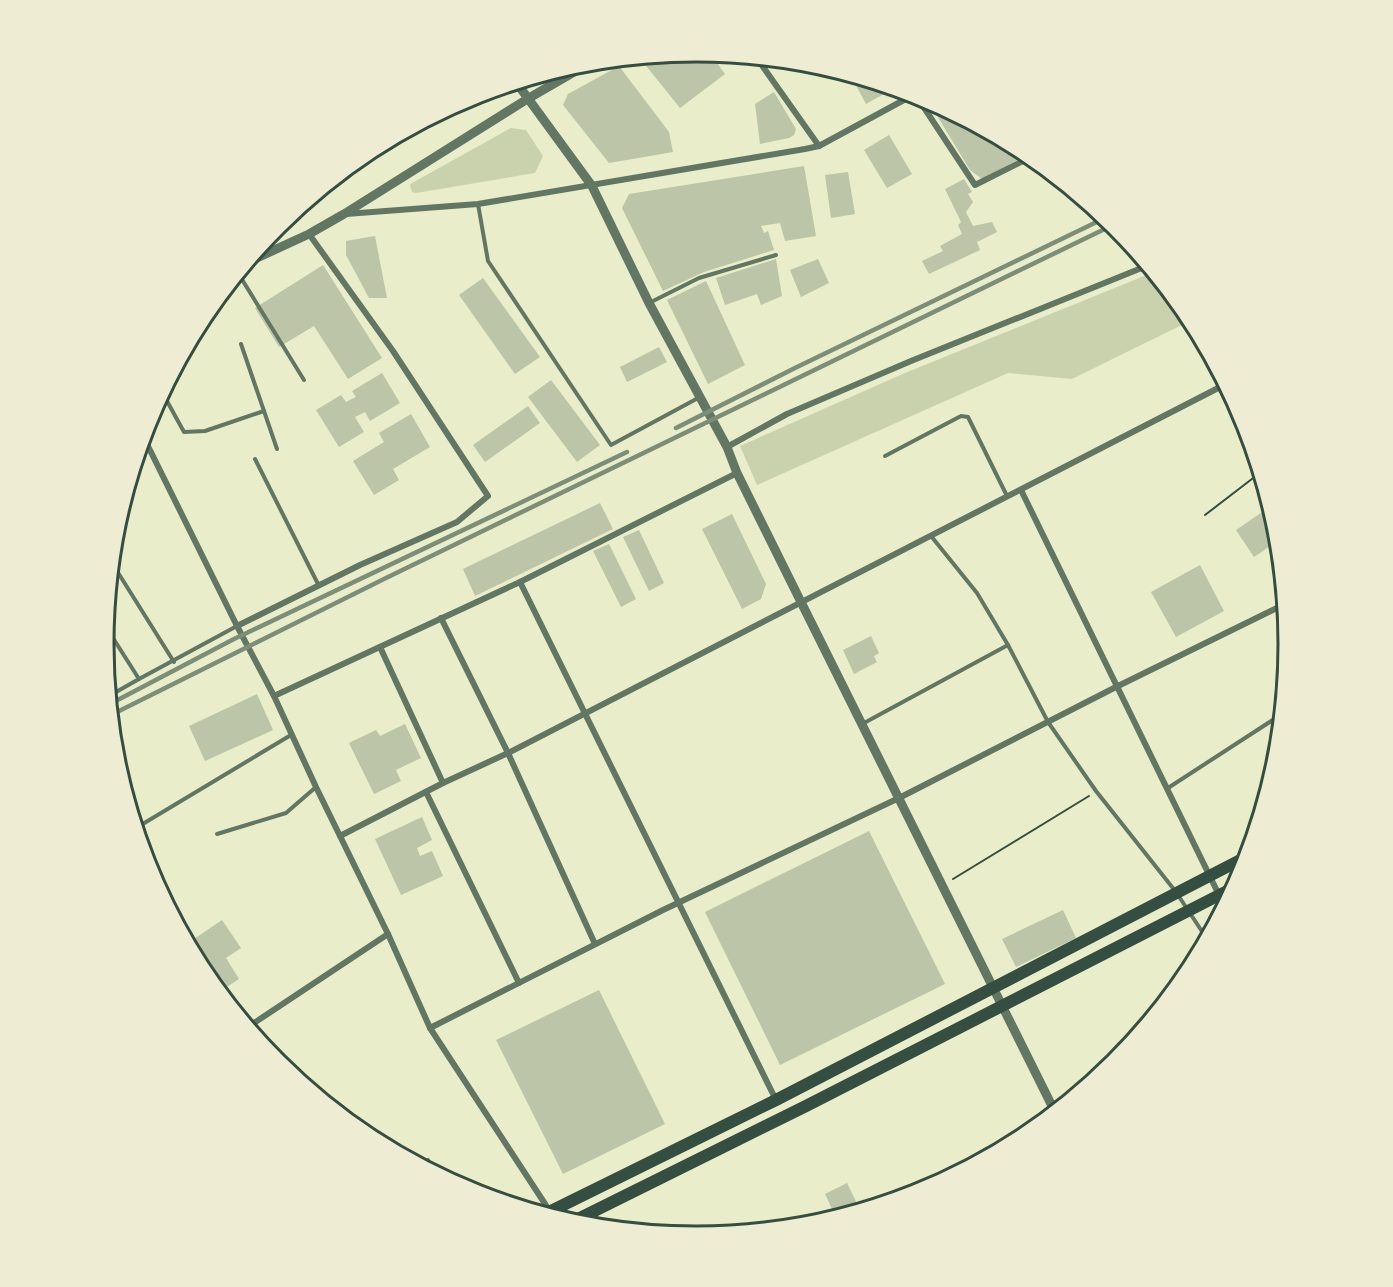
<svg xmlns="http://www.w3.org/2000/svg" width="1393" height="1287" viewBox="0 0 1393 1287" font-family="'Libre Baskerville',serif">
<rect width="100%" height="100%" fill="#e9edc9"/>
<g fill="#cad2ad">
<path d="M511,128L526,130L543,156L535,173L416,193L412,192L410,185L412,183Z"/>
<path d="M1154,272L1192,320L1072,379L1008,373L757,485L740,446L905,373Z"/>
</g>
<g fill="#bcc5a7">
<path d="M697,51L709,52L725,74L680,108L639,57Z"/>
<path d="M619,66L669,132L673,152L609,163L563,105L568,94Z"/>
<path d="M850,74L888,85L891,90L866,104Z"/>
<path d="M774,92L796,129L794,135L789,138L760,144L755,104Z"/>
<path d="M934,102L1026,151L1029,154L982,179L970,170L933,109Z"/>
<path d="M889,135L912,174L887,188L864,150Z"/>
<path d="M804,166L816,236L785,241L780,223L761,226L764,233L768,231L774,250L704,272L663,291L622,208L629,194Z"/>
<path d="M848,172L855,214L831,218L825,175Z"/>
<path d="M964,179L972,192L968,194L973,202L966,212L973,226L992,222L997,232L977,242L980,250L929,274L922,261L943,251L940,246L962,234L958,225L961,222L945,189Z"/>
<path d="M375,236L387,298H369L346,255V241Z"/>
<path d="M776,259L782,296L761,305L757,294L725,305L716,278Z"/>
<path d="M818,259L829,283L801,297L790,270Z"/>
<path d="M323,265L382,358L348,379L314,326L279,347L255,308Z"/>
<path d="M483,278L540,357L515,374L459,295Z"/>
<path d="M706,281L745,365L708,384L667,300Z"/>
<path d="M659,347L667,362L627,382L620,367Z"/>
<path d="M382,373L400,403L370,421L365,412L355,417L364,432L339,447L316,410L341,395L346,402L356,397L352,391Z"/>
<path d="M551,380L600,445L577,462L528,397Z"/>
<path d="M528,406L540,423L485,462L473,445Z"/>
<path d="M411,414L430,447L393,469L399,480L374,495L353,461L384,442L379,433Z"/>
<path d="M600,503L613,529L475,596L463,569Z"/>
<path d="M1271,506L1278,528L1279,540L1254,557L1236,530Z"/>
<path d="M732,514L766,584L761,599L742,609L702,529Z"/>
<path d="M639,530L664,583L649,591L623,537Z"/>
<path d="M609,544L636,599L621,607L593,551Z"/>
<path d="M1200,565L1224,611L1176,637L1151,592Z"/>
<path d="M871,636L879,653L874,656L877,662L854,674L843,650Z"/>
<path d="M257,694L273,730L205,761L189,726Z"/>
<path d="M405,724L421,758L396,770L401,781L374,794L349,743L376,730L380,736Z"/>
<path d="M422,817L432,840L417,848L420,856L432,851L443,876L401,895L375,839Z"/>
<path d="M869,831L945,984L780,1065L705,912Z"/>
<path d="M1063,910L1076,938L1016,967L1002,939Z"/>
<path d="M222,920L241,948L226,958L239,979L219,992L204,972L188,943Z"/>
<path d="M599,990L665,1124L563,1174L496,1040Z"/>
<path d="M847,1183L860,1210L836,1217L825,1194Z"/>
</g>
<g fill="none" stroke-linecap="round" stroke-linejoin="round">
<g stroke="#344e41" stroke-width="2">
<path d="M1205,515L1261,472"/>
<path d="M953,879L1089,796"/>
</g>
<g stroke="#617663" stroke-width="4">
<path d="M478,204L488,261L611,445L700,397"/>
<path d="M238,273L304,380"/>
<path d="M651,302L699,278L776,255"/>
<path d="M241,344L277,449"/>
<path d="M162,392L184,432L205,431L264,411"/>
<path d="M885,456L961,416L968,417L1007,496"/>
<path d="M255,459L319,586"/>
<path d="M931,536L977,593L1008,645L1048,722L1096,791L1176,892L1207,939"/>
<path d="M112,563L174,662"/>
<path d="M106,627L139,679L109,696"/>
<path d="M139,679L237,626"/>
<path d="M864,723L1008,645"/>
<path d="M1168,788L1282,714"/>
<path d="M136,828L291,735"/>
<path d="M217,834L286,813L316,787"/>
<path d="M1052,1104L1088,1085"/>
<path d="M419,1164L428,1160"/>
</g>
<g stroke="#617663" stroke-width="6">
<path d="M756,57L819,146"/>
<path d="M915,94L975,185L1033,156"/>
<path d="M346,214L478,204L805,149L819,146L915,94"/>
<path d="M143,436L237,626L274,696L316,787L388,934L430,1028L551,1213"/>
<path d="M727,447L787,414L911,361L1149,265"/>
<path d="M1021,490L1219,895"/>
<path d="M520,582L776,1100"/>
<path d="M441,618L508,753L595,944"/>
<path d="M237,626L360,565L457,522L488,496L393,351L309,234"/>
<path d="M380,647L443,783"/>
<path d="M274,696L520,582L737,473"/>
<path d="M426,792L519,983"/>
<path d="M340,836L443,783L508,753L1226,384"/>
<path d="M248,1027L388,934"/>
<path d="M430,1028L663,910L899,798L1116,687L1285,604"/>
</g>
<g stroke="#617663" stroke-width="9">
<path d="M516,82L592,186L649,303L727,447L737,473L801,602L1055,1112"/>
<path d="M246,263L309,234L344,214L529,98L593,61"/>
</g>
<g stroke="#344e41" stroke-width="12">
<path d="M545,1214L776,1100L1248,856"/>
<path d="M572,1222L806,1106L1235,887"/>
</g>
<g stroke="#7c8e77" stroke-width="4.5">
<path d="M676,428L795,368L1107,217"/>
<path d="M110,704L234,639L627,452"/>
<path d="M111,715L386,578L1115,224"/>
</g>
</g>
<path d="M0 0H1393V1287H0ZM114 644a582 582 0 1 1 1164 0a582 582 0 1 1-1164 0Z" fill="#eeecd3" fill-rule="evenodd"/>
<path fill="none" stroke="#344e41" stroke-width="3" d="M114 644a582 582 0 1 1 1164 0a582 582 0 1 1-1164 0Z"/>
</svg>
